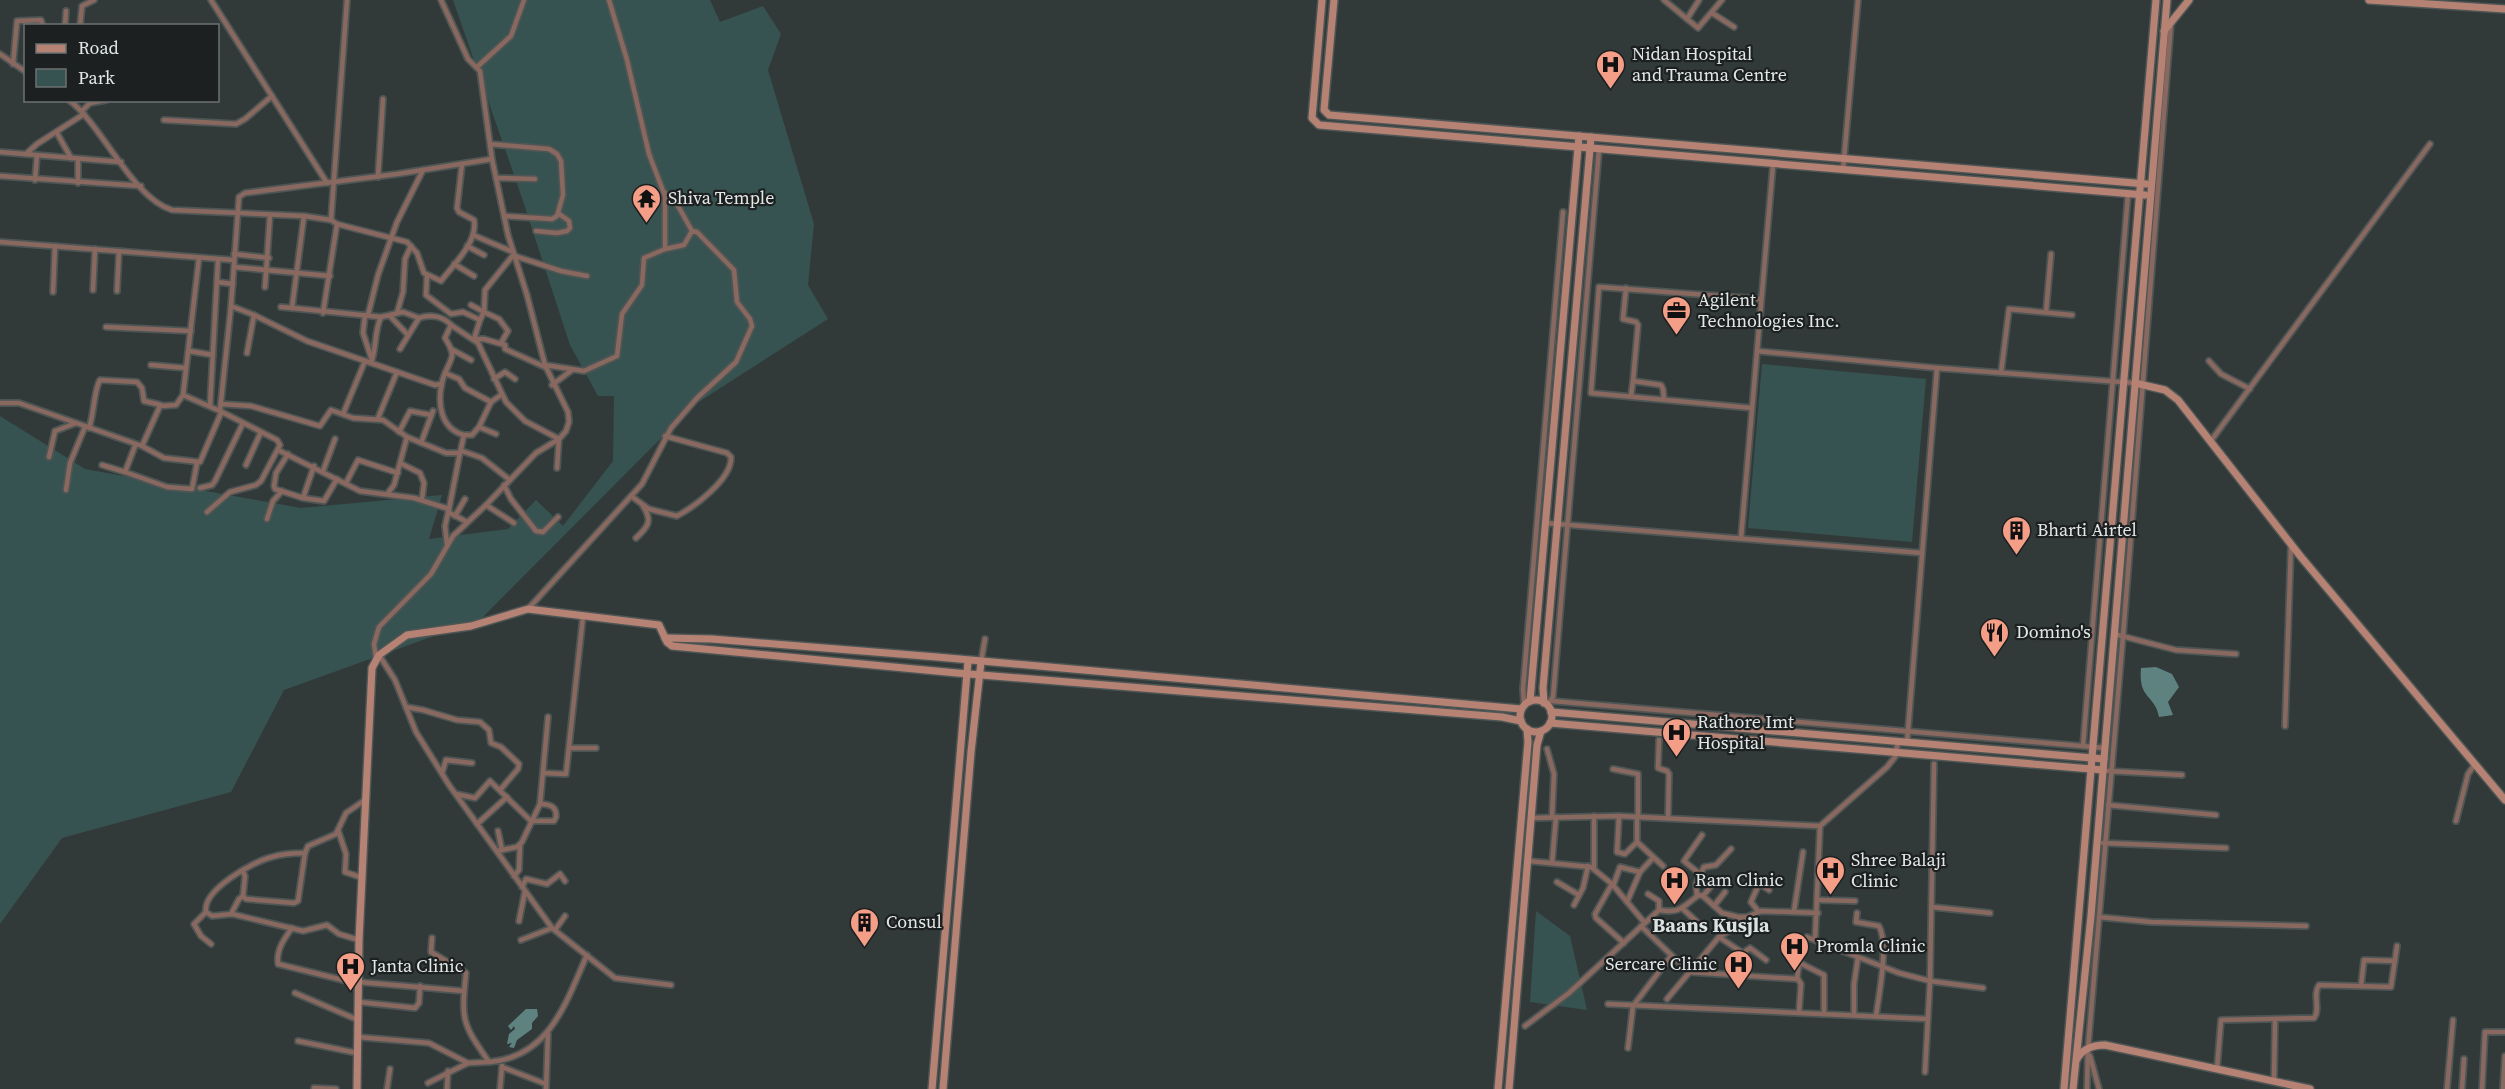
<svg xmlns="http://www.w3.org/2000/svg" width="2505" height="1089" viewBox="0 0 2505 1089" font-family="'Source Serif 4',serif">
<rect width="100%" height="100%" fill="#323a39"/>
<g fill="#365351">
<path d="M453,0H710L720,22L763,6L781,34L768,70L814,224L808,285L828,319L694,405L481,619L284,690L231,792L62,838L0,924V416L85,469L301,508L442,495L429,539L508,529L536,500L563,526L613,461L614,396H598L570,345L522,198Z"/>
<path d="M1762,364L1926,379L1912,542L1748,528Z"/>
<path d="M1536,911L1570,936L1587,1010L1530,1002Z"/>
</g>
<g fill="#5e8280">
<path d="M2156,667L2172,674L2179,687L2168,702L2173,715L2159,717C2155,694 2138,700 2141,668Z"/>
<path d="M526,1009H537L538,1016L532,1023V1029L517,1040L514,1048L509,1047L512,1043L507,1044L509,1034L515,1029L514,1026L511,1030L508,1026Z"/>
</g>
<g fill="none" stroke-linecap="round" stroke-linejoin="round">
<defs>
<g id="street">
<path d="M211,0L327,183"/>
<path d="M1664,0L1698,28L1722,0"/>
<path d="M1712,13L1734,27"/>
<path d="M1687,19L1699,0"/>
<path d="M65,26L66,11"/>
<path d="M80,26L82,6L94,0"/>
<path d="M0,54L26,72"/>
<path d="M13,64L17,21L41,20L43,26"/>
<path d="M477,67L511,36L524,0"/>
<path d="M69,100C103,126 132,198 172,210L304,216L331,220"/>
<path d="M82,111L90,103L106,100"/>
<path d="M164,120L236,124L245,119L272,96"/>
<path d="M57,133L71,158"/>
<path d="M490,144L549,149L557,154L561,161L563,195L557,216L552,219L504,216"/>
<path d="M0,152L121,162"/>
<path d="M26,154L37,144L84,114"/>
<path d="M78,159V183"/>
<path d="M1843,170L1858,0"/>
<path d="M0,176L141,186"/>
<path d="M378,177L383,99"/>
<path d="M496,178L535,179"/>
<path d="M35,180L37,155"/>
<path d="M664,192L677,204L692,231"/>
<path d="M304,216L292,308L381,317L403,312L419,318C430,314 443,316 451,325L445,338C448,343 453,350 452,356C450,365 443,374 442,383C437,404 441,429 464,435L460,453H446L407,437L394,485L388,493"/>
<path d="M337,224L407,242L417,253L424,273L441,281C454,264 478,242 474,220L459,212L457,208L462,164"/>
<path d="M536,231L557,233L567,231L570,228L569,221L558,213"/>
<path d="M473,235L513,252"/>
<path d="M0,242L233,260"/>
<path d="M467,246L484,255"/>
<path d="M234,254L269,258"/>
<path d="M515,256L561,271L587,276"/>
<path d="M454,264L474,276"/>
<path d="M234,267L330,276"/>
<path d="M427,275L426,295L451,314L463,312L480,320L484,312L471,305"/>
<path d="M217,282L233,284"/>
<path d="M265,287L270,215"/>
<path d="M1626,288L1623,319L1636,322L1638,325L1633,381"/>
<path d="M93,290L95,249"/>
<path d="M117,291L119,251"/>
<path d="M53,292L55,246"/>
<path d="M231,306L254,315L307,341L435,385L441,384"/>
<path d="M281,307L292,308"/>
<path d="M2046,312L2051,254"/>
<path d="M323,313L337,224L331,220L347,0"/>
<path d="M397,313L403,292L405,259L411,246"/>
<path d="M365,315L363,333L372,360"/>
<path d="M368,315L378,275L397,222L423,170"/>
<path d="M390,316L408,335"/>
<path d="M480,320L474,339H484L505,345V349L545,367"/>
<path d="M451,325L478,343L506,402L525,421L559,439"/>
<path d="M106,327L191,331"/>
<path d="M501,343L508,331L499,319L484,312L485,290L514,254"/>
<path d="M400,349L419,318"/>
<path d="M451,349L471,360"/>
<path d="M189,351L213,355"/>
<path d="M1757,351L1937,368L2135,383"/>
<path d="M247,353L254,315"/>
<path d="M2209,361L2221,374L2250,389"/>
<path d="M371,363C377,347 374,331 381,317"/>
<path d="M151,365L186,368"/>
<path d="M545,365L584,371L617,356L622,314L642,285L644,258L665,249V196L649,154L627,60L609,0"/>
<path d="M445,373L459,379L465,388L491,402L501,395"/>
<path d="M2001,373L2009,309L2072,315"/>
<path d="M494,379L505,372L515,379"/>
<path d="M552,385L572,370"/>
<path d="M183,395L220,411"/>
<path d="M1631,396L1633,381L1661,385L1663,389L1664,399"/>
<path d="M0,403H19L142,446L160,406L176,405L183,395L199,258"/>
<path d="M221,404L251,406L320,426L331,410L353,418L383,420L407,437"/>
<path d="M210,406L218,260"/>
<path d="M1752,408L1591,393L1599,287L1761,299"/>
<path d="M343,414L365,361"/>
<path d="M378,418L397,372"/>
<path d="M479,427L496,434"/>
<path d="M89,428C94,415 94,389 100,380L137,382L142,388L144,401L161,405"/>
<path d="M399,432L410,411L431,415"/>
<path d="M464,435H472L479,427L491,402"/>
<path d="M2210,442L2430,144"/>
<path d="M421,443L433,411"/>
<path d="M135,446L125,472L167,487L192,489L197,463"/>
<path d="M142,446L164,458L200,462L221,413"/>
<path d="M278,450L360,491L414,498L449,509L445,526L447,544"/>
<path d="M462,451L482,458L510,480"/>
<path d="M288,454L276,473L274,486L275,489L303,498L314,466"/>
<path d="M49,457L55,431L76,423"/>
<path d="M400,463L420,473L424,483L422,499"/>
<path d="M102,465L125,472"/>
<path d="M246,465L261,432"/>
<path d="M557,468L559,438"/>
<path d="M323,471L335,439"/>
<path d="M346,483L358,460L398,473"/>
<path d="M504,485L511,499L536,531L543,532L558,517"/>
<path d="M200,488L212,485L215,481L243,423"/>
<path d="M66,490L70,463L85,427"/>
<path d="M631,496L649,509L677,516C694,507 732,479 731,457L727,453L665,436"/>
<path d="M303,498L324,501L337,479"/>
<path d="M486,505L514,523"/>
<path d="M449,509L460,453"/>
<path d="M207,512L230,492L256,485L261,481L280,445L277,440L220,411L231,306L239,197L245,193L397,174L492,159"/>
<path d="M448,512L467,522"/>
<path d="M455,516L465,499"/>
<path d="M267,519L273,501L282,491"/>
<path d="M1545,523L1922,553"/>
<path d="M636,538C648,527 653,521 643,506"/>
<path d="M1741,538L1773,165"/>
<path d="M528,609L642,484L671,428L697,398L736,362L752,326L750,319L737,302L734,270L697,232L692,231L684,245L665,249"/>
<path d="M2114,634L2176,650L2236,654"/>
<path d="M379,655L395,680L416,732L449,785L552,928L615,978L671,985"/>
<path d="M376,658L374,644L379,627L431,574L453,536L486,505L536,453L559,439L566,431L569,422L568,412L545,365L527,295L508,235L492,159L480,71L468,59L441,0"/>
<path d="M981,662L985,639"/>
<path d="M1552,701L2105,748"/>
<path d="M1524,704L1523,689L1563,212"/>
<path d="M1547,705L1553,697L1599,150"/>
<path d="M406,707L423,710L457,720L480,722L489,730L491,743L501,747L519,764L518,769L500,790"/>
<path d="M2285,726L2291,544"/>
<path d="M1659,740L1658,768L1667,771L1669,774L1668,818"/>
<path d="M1907,743L1937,368"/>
<path d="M2083,746L2128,194"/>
<path d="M569,748H596"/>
<path d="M1547,749L1554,774L1552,817"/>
<path d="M1613,769L1638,774V817"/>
<path d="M2108,771L2182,775"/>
<path d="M442,773L446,760L472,763"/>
<path d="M543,773L566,774L583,616"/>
<path d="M456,794L475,798L490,781L531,821"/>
<path d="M2108,805L2216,815"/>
<path d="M1619,816L1617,852L1625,854L1637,842V817"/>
<path d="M1531,818L1619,816L1820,826"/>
<path d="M531,821H554L556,817C557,806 549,804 540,804"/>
<path d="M2456,821L2468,774L2475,764"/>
<path d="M477,824L507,797"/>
<path d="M338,830L346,854L345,872L363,878"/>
<path d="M498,831L502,850"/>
<path d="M1637,842L1663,866"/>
<path d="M2103,843L2226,848"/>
<path d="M497,851L517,847L522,842L540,804L548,717"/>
<path d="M305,853C295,853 281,854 272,857C254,861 202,890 206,912L212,916L232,914L303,931L327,925L339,934L359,940"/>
<path d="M1529,861L1591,867L1612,884L1644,922"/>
<path d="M1552,863L1556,817"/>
<path d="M1594,869V816"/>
<path d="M1700,874L1684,861L1702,835"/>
<path d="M514,876L519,870L520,845"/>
<path d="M1557,882L1579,895"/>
<path d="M1612,884L1595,914L1596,918L1624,943"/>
<path d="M1613,886L1620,867L1640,872"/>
<path d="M522,887L526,879L547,884L560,874L565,881"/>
<path d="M1648,894L1659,901V910"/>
<path d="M243,896L246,899L294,903L298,901L305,853L308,846L336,834L346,813L365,800"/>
<path d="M1697,896L1696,884L1704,867L1716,865L1731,849"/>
<path d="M1703,896L1712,885"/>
<path d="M1818,900L1855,901"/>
<path d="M1627,902L1640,872L1653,858"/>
<path d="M1574,905L1583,888L1588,866"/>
<path d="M1714,906L1725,892"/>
<path d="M1932,907L1990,913"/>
<path d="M1682,908L1696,921"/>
<path d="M1758,911L1751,902L1758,886L1760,884L1769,890"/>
<path d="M1794,911L1803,852"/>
<path d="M206,912L194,924L201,936L211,944"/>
<path d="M1857,913L1856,922L1879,926C1889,945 1879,994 1876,1016"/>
<path d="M231,914L239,899L243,896L245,876L243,872"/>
<path d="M2099,917L2151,922L2306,926"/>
<path d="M519,921L525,891"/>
<path d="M1641,926L1689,972L1797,979L1802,941L1807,937L1899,973L1930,981L1983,988"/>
<path d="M292,928C284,939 276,950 278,964L359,984"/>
<path d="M555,930L565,916"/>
<path d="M1719,937L1743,953L1750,948L1766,960"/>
<path d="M432,938L431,952L466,973C461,1021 462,1023 489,1062C550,1057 566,1002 587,955"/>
<path d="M521,940L552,928"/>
<path d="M1815,940L1820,826L1887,767L1895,757L1898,742"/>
<path d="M1800,963L1824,975V1014"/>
<path d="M1798,979L1801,984L1799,1012"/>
<path d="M359,982L464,991"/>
<path d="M2361,986L2364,960L2395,961"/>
<path d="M295,993L358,1020"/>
<path d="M1667,999L1719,937L1737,926L1742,918"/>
<path d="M359,1002L415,1008L419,1003L420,986"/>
<path d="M1608,1004L1928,1019"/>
<path d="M1854,1015V984L1858,957"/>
<path d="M1525,1026L1569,993L1659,910C1681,914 1683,906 1699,895L1703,896L1722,913L1738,917H1747L1761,911L1818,913"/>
<path d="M358,1037L429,1043L468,1063"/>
<path d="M298,1041L357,1053"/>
<path d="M1628,1048L1633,1006L1671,956"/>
<path d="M2090,1056L2099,1089"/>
<path d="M502,1067L546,1084"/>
<path d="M2217,1069L2221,1020L2314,1018C2321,1009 2312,995 2319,985L2391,987L2397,946"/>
<path d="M1925,1072L1930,981L1934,764"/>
<path d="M2274,1080L2275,1021"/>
<path d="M428,1083L468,1063L489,1062"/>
<path d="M314,1088L336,1089"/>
<path d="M387,1089L390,1069"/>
<path d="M447,1089L448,1071"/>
<path d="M500,1089L502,1066"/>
<path d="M546,1089L548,1034"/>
<path d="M2087,1089L2088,1048L2123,636L2171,23"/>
<path d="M2447,1089L2453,1020"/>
<path d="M2462,1089L2464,1059"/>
<path d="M2482,1089L2485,1032H2505"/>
<path d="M2503,1089L2505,1056"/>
</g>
<g id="secondary">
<path d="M1322,0L1312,118L1319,125L2145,195"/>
<path d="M1334,0L1324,110L1329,115L2146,184"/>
<path d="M2369,0L2505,9"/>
<path d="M2164,31L2189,0"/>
<path d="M2135,383L2165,390L2178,400L2301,557L2505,800"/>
<path d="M665,638L712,639L937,657L1521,709"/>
<circle cx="1536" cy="716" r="16"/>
<path d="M1530,701L1579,136"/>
<path d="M1544,703L1543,688L1591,137"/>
<path d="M1551,712L2104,759"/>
<path d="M1550,723L2103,770"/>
<path d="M2077,1059C2083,1048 2093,1045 2105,1045L2310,1089"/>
<path d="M357,1089L359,940L372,668L379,655L407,635L471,626L528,609L659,625L667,642L672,646L957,673L1502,717L1521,721"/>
<path d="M932,1089L968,661"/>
<path d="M943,1089L971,752L981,662"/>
<path d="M1498,1089L1528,742L1527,729"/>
<path d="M1509,1089L1537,745L1541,731"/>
<path d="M2064,1089L2156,0"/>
<path d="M2073,1089L2091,916L2167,0"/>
</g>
</defs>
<use href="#street" stroke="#4e5655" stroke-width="8"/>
<use href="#secondary" stroke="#4e5655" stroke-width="10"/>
<use href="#street" stroke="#89685f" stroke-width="4.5"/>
<use href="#secondary" stroke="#b68274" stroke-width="7"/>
</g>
<defs>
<symbol id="hospital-pin" viewBox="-11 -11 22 30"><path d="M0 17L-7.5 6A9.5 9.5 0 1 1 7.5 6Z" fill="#f49e87" stroke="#1c2020"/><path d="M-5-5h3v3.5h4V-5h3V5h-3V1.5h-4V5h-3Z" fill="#111"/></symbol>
<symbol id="temple-pin" viewBox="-11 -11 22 30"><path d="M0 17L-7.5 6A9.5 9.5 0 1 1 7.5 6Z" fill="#f49e87" stroke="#1c2020"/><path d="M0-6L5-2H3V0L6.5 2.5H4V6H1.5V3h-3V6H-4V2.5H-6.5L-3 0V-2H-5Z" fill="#111"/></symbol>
<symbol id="office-pin" viewBox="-11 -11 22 30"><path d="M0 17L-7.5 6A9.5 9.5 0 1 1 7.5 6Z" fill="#f49e87" stroke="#1c2020"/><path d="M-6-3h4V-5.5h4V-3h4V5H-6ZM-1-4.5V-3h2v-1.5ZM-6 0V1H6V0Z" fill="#111"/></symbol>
<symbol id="building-pin" viewBox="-11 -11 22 30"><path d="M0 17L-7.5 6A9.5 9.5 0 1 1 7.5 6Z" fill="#f49e87" stroke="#1c2020"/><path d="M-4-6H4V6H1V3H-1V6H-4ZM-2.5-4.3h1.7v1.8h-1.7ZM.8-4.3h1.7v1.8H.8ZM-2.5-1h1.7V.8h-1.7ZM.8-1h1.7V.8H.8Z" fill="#111"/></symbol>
<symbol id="restaurant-pin" viewBox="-11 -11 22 30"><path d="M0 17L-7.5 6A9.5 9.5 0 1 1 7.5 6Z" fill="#f49e87" stroke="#1c2020"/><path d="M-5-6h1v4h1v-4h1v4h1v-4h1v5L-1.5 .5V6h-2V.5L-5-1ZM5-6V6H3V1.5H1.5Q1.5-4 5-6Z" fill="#111"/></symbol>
</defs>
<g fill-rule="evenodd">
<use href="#hospital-pin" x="1594" y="48" width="33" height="45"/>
<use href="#temple-pin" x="630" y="182" width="33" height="45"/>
<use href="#office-pin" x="1660" y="294" width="33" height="45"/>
<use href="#building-pin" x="2000" y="514" width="33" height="45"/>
<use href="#restaurant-pin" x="1978" y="616" width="33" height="45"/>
<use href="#hospital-pin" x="1660" y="716" width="33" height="45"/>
<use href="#hospital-pin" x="1814" y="854" width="33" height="45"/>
<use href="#hospital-pin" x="1658" y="864" width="33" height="45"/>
<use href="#building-pin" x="848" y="906" width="33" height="45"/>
<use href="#hospital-pin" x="1778" y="930" width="33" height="45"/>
<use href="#hospital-pin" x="1722" y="948" width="33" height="45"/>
<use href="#hospital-pin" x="334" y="950" width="33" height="45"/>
</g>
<g text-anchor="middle" stroke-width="4.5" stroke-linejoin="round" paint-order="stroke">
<g font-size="18" fill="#e3e8e7" stroke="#1c2020" text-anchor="start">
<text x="1632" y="60">Nidan Hospital<tspan x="1632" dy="21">and Trauma Centre</tspan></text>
<text x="668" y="204">Shiva Temple</text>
<text x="1698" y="306">Agilent<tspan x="1698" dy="21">Technologies Inc.</tspan></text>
<text x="2037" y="536">Bharti Airtel</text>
<text x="2016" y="638">Domino's</text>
<text x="1697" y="728">Rathore Imt<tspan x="1697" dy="21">Hospital</tspan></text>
<text x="1851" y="866">Shree Balaji<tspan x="1851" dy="21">Clinic</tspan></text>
<text x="1695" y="886">Ram Clinic</text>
<text x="886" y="928">Consul</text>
<text x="1816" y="952">Promla Clinic</text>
<text x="1717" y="970" text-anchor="end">Sercare Clinic</text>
<text x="371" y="972">Janta Clinic</text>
</g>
<g font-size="20" font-weight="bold" fill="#dae3e2" stroke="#1c2020">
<text x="1711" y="932">Baans Kusjla</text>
</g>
</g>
<rect x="24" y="24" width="195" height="78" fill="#1c2020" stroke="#6c7070" stroke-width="1.5"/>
<rect x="36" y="44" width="30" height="9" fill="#b68274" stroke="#6c7070" stroke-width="1.5"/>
<text x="78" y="54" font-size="18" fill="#e3e8e7">Road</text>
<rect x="36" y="69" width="30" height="18" fill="#365351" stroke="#6c7070" stroke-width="1.5"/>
<text x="78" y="84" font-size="18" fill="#e3e8e7">Park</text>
</svg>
